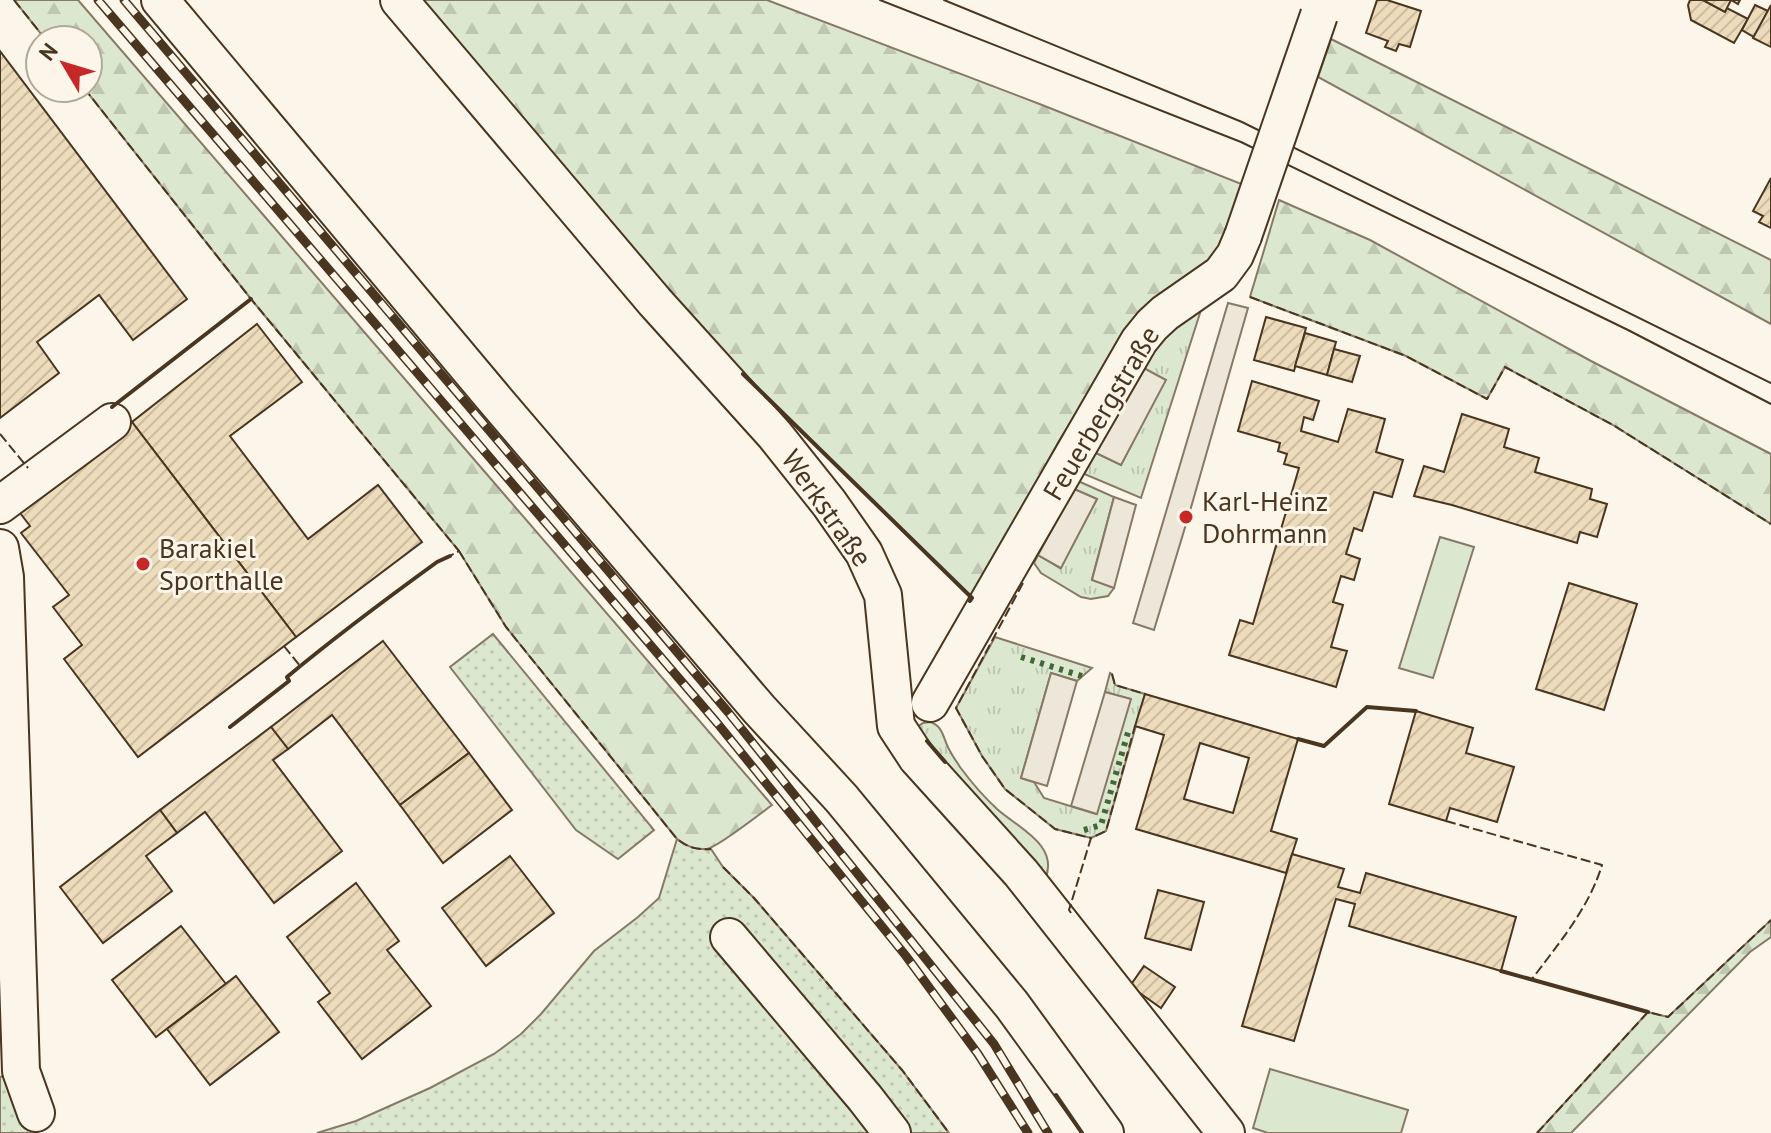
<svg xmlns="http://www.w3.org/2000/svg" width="1771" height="1133" viewBox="0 0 1771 1133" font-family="'PT Sans',sans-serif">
<defs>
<pattern id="grass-tufts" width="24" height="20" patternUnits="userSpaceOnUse" patternTransform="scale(2)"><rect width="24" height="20" fill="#dce7d0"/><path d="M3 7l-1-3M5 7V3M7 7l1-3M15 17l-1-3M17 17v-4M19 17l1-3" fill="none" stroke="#bec7b2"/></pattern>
<pattern id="forest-firs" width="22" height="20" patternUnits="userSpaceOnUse" patternTransform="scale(2)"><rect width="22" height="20" fill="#dce7d0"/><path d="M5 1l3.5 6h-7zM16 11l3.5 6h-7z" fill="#bec7b2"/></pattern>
<pattern id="park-dots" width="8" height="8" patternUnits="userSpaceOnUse" patternTransform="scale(2)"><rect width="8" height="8" fill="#dce7d0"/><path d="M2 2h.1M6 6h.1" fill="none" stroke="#bec7b2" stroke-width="1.8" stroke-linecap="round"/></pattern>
<pattern id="building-hatch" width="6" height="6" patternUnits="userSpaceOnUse" patternTransform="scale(2)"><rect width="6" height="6" fill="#ecdcbc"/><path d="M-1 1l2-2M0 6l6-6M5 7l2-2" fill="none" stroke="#ccbda1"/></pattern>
</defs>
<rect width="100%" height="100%" fill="#fbf6e9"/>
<g fill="url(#grass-tufts)" stroke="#887966" stroke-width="2">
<path d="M1201,310L1141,498L1082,473L1094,452L1121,465L1165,380L1140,366L1151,344Z"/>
<path d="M1078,481L1114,497L1092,579L1114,588L1108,596L1091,599L1081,597L1041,573L1034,563L1038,555L1060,568L1097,499L1074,489Z"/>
<path d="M995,637L1092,668L1077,681L1051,673L1021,778L1034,782L1044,798L1096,814L1130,699L1105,692L1110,673L1112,674L1115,685L1145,694L1106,831L1091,838L1055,829L1005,789L982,756L956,708Z"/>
<path d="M930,722C944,726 943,740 950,751C953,757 957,762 960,767C971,782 983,796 997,809C1018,828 1060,845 1045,880L916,728L923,723Z"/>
</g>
<g fill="url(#forest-firs)" stroke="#887966" stroke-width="2">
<path d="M14,0H78L772,805C760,814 718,847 707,849C695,851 686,846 677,839L506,627L459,551L251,299L84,88H88V40H46Z"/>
<path d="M418,0H767L1037,103L1244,185L1219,250L1209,260L1155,299L1100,375L1059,441L972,598L663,296Z"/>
<path d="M1331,39L1771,260V324L1318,77Z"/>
<path d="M1279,200L1370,240L1591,361L1771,454V524L1613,425L1505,367L1487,399L1406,356L1250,297Z"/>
<path d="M1771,920V937L1750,952L1571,1133H1537L1648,1012L1668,1017Z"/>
</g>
<g fill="url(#park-dots)" stroke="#887966" stroke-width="2">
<path d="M493,634L654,830L618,859L576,830L450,667Z"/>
<path d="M677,839C689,848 697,850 711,849L723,867L754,898L902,1070L949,1133H317L356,1121L430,1088L494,1054L521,1034L541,1014L594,951L638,917L659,898Z"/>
<path d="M21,1071L36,1113L38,1133H0V1077Z"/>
</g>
<g fill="#dce7d0" stroke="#887966" stroke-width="2">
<path d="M1440,537L1474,547L1433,678L1399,668Z"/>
<path d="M1270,1069L1408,1110L1401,1133H1268L1253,1128Z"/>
</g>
<g fill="#ede7d9" stroke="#887966" stroke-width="2">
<path d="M1228,303L1248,308L1190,511L1154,630L1133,623Z"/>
<path d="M1140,366L1166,380L1121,465L1094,452Z"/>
<path d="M1074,489L1097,499L1061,568L1038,555Z"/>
<path d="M1114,497L1136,505L1114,588L1092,580Z"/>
<path d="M1051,673L1077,681L1047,786L1021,778Z"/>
<path d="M1105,692L1131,699L1097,814L1071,806Z"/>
</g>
<g fill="url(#building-hatch)" stroke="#4a3520" stroke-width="2" fill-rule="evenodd">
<path d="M1377,0H1387L1421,11L1410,47L1399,44L1396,51L1385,47L1388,41L1366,33Z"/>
<path d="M1690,0H1703L1725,12L1727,8L1748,19L1734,43L1691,20L1688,5Z"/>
<path d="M1703,0H1740L1738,4L1731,0L1725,12Z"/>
<path d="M1755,5L1768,11L1754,37L1742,30Z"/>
<path d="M1771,5V47L1753,38Z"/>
<path d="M0,51L187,299L133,340L99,295L37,342L59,373L0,418Z"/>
<path d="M1771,178V228L1759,222L1763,216L1753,211Z"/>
<path d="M1266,317L1306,328L1294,371L1254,360Z"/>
<path d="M257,324L302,382L230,436L308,539L378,485L422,542L296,637L132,422Z"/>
<path d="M1305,333L1336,342L1327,375L1295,366Z"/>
<path d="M1334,349L1360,356L1352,382L1327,375Z"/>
<path d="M1252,381L1319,401L1313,420L1304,417L1301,431L1338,442L1348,409L1385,419L1376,452L1403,460L1392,497L1374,492L1362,531L1354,528L1346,554L1360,559L1354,580L1341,576L1333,602L1343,605L1331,647L1347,651L1336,687L1229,655L1240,620L1253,624L1299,468L1284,464L1287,454L1278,451L1280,443L1238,431Z"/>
<path d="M1462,414L1509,429L1504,447L1539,458L1535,472L1592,489L1590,499L1607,504L1597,537L1580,532L1577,543L1452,505L1414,496L1424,466L1444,472Z"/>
<path d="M132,422L296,637L138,757L64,659L82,645L53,607L69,595L21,533L30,526L17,509Z"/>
<path d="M1569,583L1637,604L1604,710L1536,689Z"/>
<path d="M383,641L469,753L400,805L332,715L288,749L271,727Z"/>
<path d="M1145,694L1298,739L1271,831L1297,839L1286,873L1136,829L1164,735L1135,726ZM1200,743L1249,758L1233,813L1184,799Z"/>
<path d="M1416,711L1473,728L1466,753L1514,767L1497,822L1450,808L1446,821L1389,804Z"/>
<path d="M271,727L288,749L273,760L342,851L274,903L205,812L177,833L160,810Z"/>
<path d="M469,753L512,810L443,863L400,805Z"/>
<path d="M160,810L177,833L146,856L172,891L103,943L60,887Z"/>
<path d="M1292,854L1344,869L1338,887L1360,893L1366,873L1516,917L1501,971L1349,926L1355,904L1336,899L1294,1041L1242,1026Z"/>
<path d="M510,856L554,913L486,966L442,908Z"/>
<path d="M356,883L399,941L387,950L431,1006L362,1059L318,1002L330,993L287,937Z"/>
<path d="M1158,890L1204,902L1191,950L1145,938Z"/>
<path d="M181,926L226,984L156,1037L112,980Z"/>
<path d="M1144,966L1175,987L1161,1008L1130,986Z"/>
<path d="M236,976L279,1032L210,1085L167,1029Z"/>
</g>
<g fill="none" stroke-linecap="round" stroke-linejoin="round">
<defs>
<g id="minor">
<path d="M160,0L496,401L759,709L841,798L1012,1005L1105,1133"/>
<path d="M399,0L655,302L774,434L829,503L864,553L883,595L896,726L917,758L1021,873L1226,1133"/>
<path d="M0,505L112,422"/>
<path d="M0,548L5,577L21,1071L36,1113"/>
<path d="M930,703L1139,341L1152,325L1165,313L1221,274L1235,255L1243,236"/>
<path d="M729,937L865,1098L892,1133"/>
</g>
</defs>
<use href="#minor" stroke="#4a3520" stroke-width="40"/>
<use href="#minor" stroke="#fbf6e9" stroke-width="36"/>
<g stroke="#4a3520" stroke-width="2">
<path d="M880,0L1241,142L1628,330L1771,404"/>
<path d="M944,0L1242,122L1771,383"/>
</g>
<defs>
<g id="rail">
<path d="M98,0L718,724L906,956L978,1054L1028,1133"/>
<path d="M124,0L728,712L994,1044L1048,1133"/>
</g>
</defs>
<use href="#rail" stroke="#4a3520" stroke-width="9"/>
<use href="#rail" stroke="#fbf6e9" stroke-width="6" stroke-dasharray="18" stroke-linecap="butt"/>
<defs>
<path id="minor-bridge" d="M1243,236L1319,15"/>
</defs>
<use href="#minor-bridge" stroke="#4a3520" stroke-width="40" stroke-linecap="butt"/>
<use href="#minor-bridge" stroke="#fbf6e9" stroke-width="36"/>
<g stroke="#436837" stroke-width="6" stroke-dasharray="4 6" stroke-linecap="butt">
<path d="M1021,657L1082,676"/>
<path d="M1084,830L1101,825L1129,729"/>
</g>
<g stroke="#4a3520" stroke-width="2" stroke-dasharray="10 4" stroke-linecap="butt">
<path d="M14,0L46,40"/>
<path d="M84,88L251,299L459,551L450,556"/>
<path d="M1250,297L1406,356L1487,399L1505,367L1613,425L1771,524"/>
<path d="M0,434L28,468"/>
<path d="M459,551L506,627L677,839C689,848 697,850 711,849"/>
<path d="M1023,583L956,708L982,756L1005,789L1055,829L1091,838"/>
<path d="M284,646L300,666"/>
<path d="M1112,674L1115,685L1145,694"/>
<path d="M1446,821L1602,865C1589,908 1559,943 1532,979"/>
<path d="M723,867L754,898L902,1070L949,1133"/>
<path d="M1071,913L1069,910L1091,838L1106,831L1135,726"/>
<path d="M1537,1133L1648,1012L1668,1017L1771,920"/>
</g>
<g stroke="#4a3520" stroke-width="4">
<path d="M743,374L972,598L970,601"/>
<path d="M112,407L251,299"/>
<path d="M230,727L289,681L287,677C335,637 386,599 437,562L450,556"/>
<path d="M1298,739L1324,746L1367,707L1416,711"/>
<path d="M927,741L945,762"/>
<path d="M1501,971L1648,1012"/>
<path d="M1056,1095L1082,1133"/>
</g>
</g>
<g fill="#c62828" stroke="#fbf6e9" stroke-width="3">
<circle cx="1186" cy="517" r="8"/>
<circle cx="143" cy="564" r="8"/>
</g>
<g text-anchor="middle" stroke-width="6" stroke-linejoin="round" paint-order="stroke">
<g font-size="28" fill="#4a3520" stroke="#fbf6e9">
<text transform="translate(1101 413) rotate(-59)" y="10">Feuerbergstraße</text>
<text transform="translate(827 508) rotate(55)" y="10">Werkstraße</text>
</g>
<g font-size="28" fill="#4a3520" stroke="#fbf6e9" text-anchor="start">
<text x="1202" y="511">Karl-Heinz<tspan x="1202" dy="32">Dohrmann</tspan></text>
<text x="159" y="558">Barakiel<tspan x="159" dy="32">Sporthalle</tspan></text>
</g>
</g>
<g transform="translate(64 64) rotate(308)"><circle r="38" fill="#fbf6e9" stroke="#b4a999" stroke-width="2"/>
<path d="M0-6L14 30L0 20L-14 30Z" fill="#c62828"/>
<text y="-12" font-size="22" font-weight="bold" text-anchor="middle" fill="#4a3520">N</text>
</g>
</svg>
